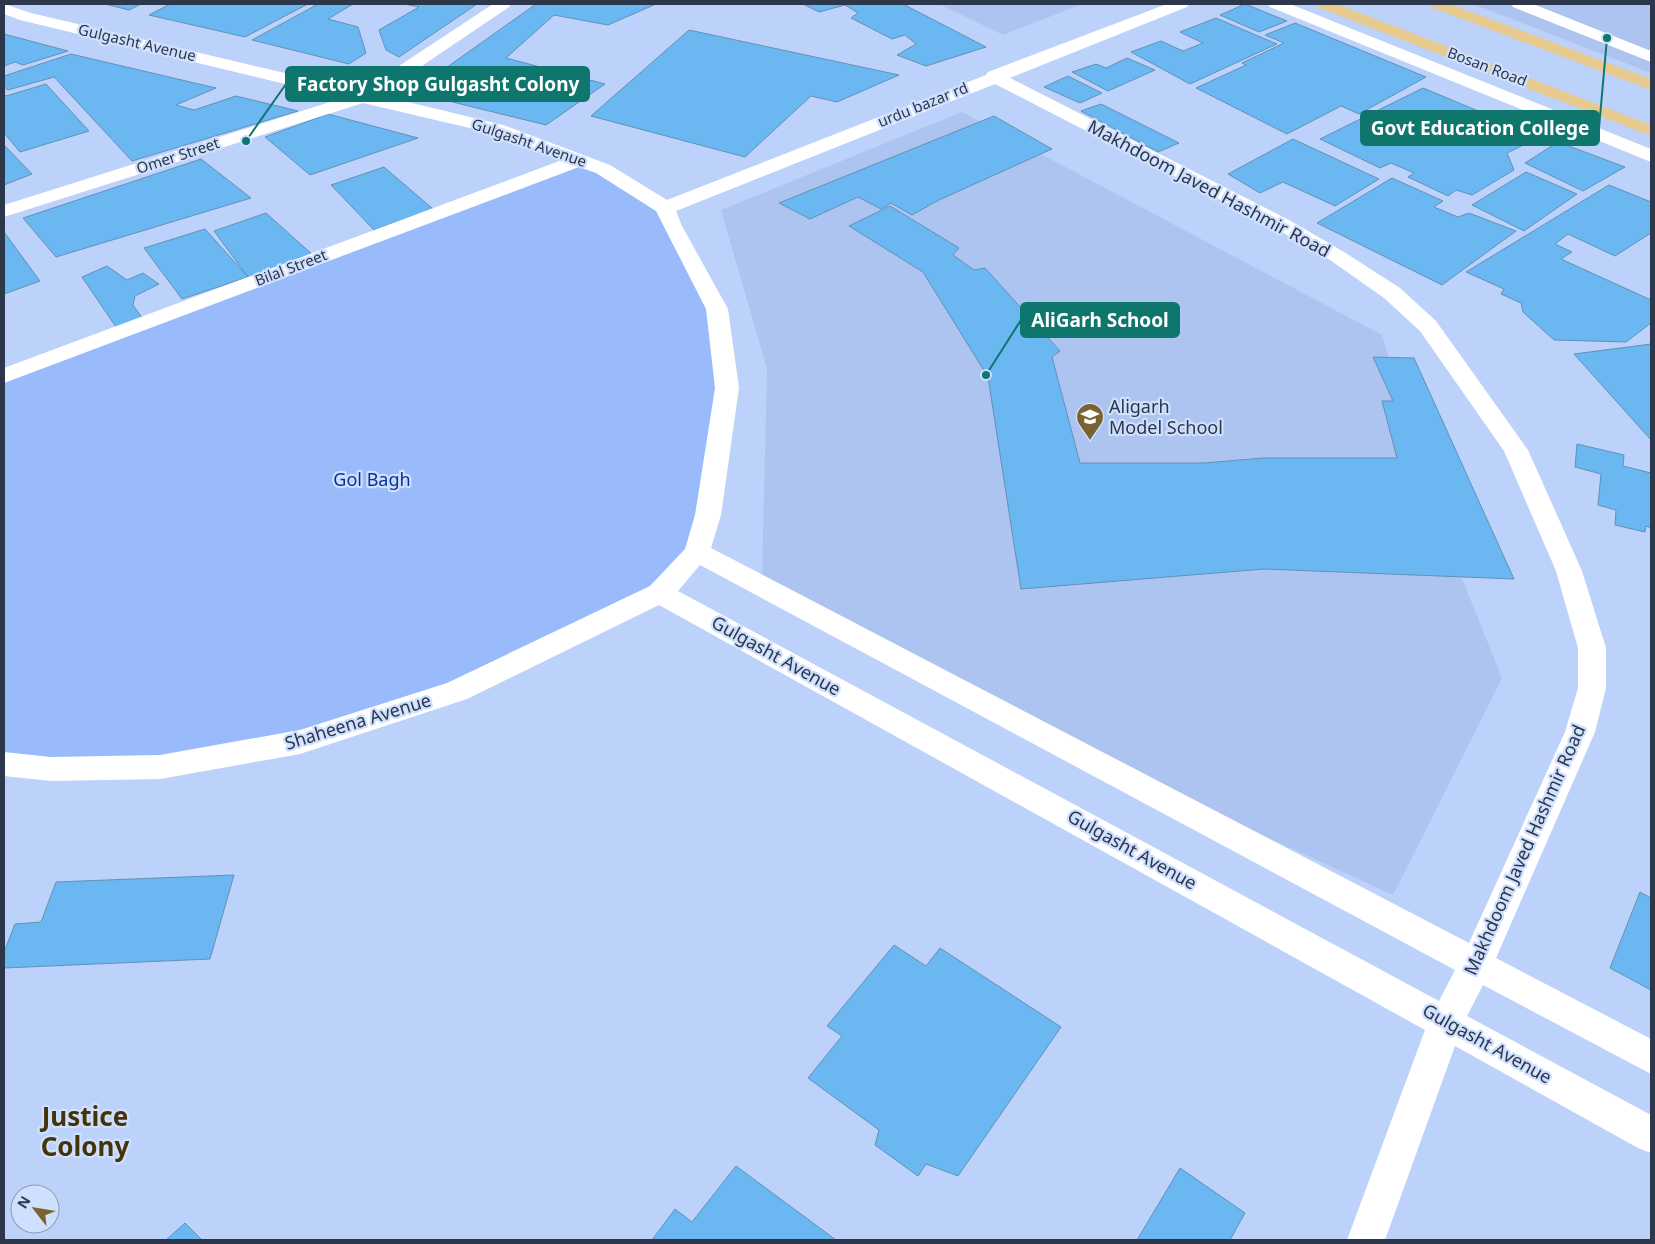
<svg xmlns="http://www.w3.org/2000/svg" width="1655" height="1244" viewBox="0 0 1655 1244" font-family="'Noto Sans',sans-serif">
<rect width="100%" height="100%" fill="#bdd2fa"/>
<g fill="#adc4f0">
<path d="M939,4H1082L1003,35Z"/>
<path d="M1473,4H1651V73Z"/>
<path d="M962,112L1382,335L1436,514L1502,678L1393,895L1240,825L762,576L767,369L721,210Z"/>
</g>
<path fill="#99bbfc" d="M579,160L665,208L717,309L727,388L708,515L660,593L457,691L300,742L51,769L4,759V376Z"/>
<g fill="#6bb7f2" stroke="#6291b7">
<path d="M105,4H141L129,10Z"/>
<path d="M170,4H308L245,37L149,15Z"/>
<path d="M318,4H353L328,19L358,27L366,53L349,64L252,40Z"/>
<path d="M404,4H477L399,57L386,50L379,30L419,7Z"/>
<path d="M536,4H656L608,25L554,15L506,58L605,84L546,125L412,92Z"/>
<path d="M803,4H903L986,47L926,66L897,55L916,44L905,35L892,39L851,18L858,13L845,5L819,12Z"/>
<path d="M1245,4L1287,21L1259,32L1220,15Z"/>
<path d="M1216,18L1277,44L1190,84L1131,52L1161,41L1183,51L1203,43L1180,32Z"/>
<path d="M1295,23L1426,77L1359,114L1341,106L1287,134L1196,88L1246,65L1242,63L1284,43L1265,35Z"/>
<path d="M689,30L899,75L837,102L811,96L745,157L591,116Z"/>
<path d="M4,34L68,51L23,65L15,62L4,66Z"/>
<path d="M71,54L216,88L176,105L194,110L236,96L298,111L132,161L54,77L8,90L4,87V76Z"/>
<path d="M1127,58L1155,70L1108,91L1072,72L1096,64L1106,68Z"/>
<path d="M1068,76L1102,93L1080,103L1044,87Z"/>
<path d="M46,84L89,131L20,152L4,133V94L6,96Z"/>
<path d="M1423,88L1440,95L1540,137L1507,153L1514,170L1472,195L1456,190L1448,196L1408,177L1414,173L1391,163L1380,168L1320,139Z"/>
<path d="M1101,104L1179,143L1158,152L1081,111Z"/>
<path d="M328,114L418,138L310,175L265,137Z"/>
<path d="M994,116L1052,149L939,200L912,215L891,203L881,209L858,197L810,219L779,203Z"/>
<path d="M1293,139L1379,179L1335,206L1283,182L1260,193L1228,174Z"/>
<path d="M1558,142L1625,167L1583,191L1525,163Z"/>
<path d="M4,145L32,174L4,185Z"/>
<path d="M201,159L251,198L56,257L23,218Z"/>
<path d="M384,167L433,209L374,230L331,185Z"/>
<path d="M1526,172L1577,194L1524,231L1472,205Z"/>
<path d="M1392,178L1443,201L1434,207L1458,217L1469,213L1516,231L1442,285L1317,223Z"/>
<path d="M1609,185L1651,202V233L1615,256L1568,234L1555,244L1572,252L1561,259L1651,300V323L1626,342L1554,340L1523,312L1521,303L1501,294L1504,289L1466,272Z"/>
<path d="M890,206L959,248L953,255L974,270L985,268L1060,351L1052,357L1080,463H1204L1263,458H1397L1382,401H1393L1373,357L1414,358L1514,579L1264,569L1021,589L988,377L923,272L849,226Z"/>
<path d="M266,213L313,255L248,277L214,231Z"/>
<path d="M205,229L248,277L182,299L144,248Z"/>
<path d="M4,232L40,281L4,294Z"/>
<path d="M107,266L127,280L143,273L159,284L135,296L133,305L143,319L118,330L82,277Z"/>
<path d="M1651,344V440L1574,354Z"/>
<path d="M1577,444L1624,455L1623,466L1651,473V528L1646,526L1645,532L1615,525L1616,510L1598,505L1601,474L1575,467Z"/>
<path d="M234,875L210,959L4,968V952L15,924L41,922L56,882Z"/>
<path d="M1640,892L1651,898V990L1610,968Z"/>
<path d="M894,945L926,966L940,948L1061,1027L958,1176L926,1164L918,1176L875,1145L879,1130L808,1078L842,1036L827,1026Z"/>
<path d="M736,1166L836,1240H652L675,1209L692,1222Z"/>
<path d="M1180,1168L1245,1213L1230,1240H1137Z"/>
<path d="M185,1223L202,1240H166Z"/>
</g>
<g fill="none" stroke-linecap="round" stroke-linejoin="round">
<g fill="#fff" fill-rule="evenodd">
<path d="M4,4L31,13L361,91L493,4H511L509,7L379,95L503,125L610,165L667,200L986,75L988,72L1167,4H1189L1187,7L1010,78L1289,220L1344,252L1400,288L1436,321L1528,450L1582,571L1606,648V688L1595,732L1496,958L1651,1039V1074L1483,985L1467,1016L1651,1115V1153L1638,1148L1455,1046L1385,1240H1347L1425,1030L659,605L467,699L300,754L160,779L51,781L4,776V752L51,757L160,755L300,730L447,683L650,586L685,549L695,515L715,388L706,309L656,211L596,173L579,167L4,383V368L562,160L491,133L363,103L4,217V205L343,98L20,20L4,14ZM995,84L1275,228L1330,260L1384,298L1420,331L1504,451L1556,571L1578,648V688L1565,732L1469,943L711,548L721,515L739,388L728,309L682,226L676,211ZM700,565L1455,970L1439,1001L678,591Z"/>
<path d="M1268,4H1290L1651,149V162L1270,7Z"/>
<path d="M1511,4H1533L1651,51V62L1513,7Z"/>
</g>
<g fill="#e6ca8f" fill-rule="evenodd">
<path d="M1315,4H1337L1651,125V136L1317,7Z"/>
<path d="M1428,4H1450L1651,79V90L1430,7Z"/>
</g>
</g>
<defs>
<symbol id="university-pin" viewBox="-11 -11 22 30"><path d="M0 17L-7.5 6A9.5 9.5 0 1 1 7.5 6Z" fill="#7a6333" stroke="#cfdffe"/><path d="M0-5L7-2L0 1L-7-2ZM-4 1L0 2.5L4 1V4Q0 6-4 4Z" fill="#fff"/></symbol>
</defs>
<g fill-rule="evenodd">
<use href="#university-pin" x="1074" y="401" width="32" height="43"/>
</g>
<g text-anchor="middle" stroke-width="4.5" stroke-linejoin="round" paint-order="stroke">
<g font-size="15" fill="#2c374b" stroke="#cfdffe">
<text transform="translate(137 43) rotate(13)" y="5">Gulgasht Avenue</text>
<text transform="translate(1487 67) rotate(21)" y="5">Bosan Road</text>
<text transform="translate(923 105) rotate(-22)" y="5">urdu bazar rd</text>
<text transform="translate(529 143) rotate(19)" y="5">Gulgasht Avenue</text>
<text transform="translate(178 156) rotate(-18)" y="5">Omer Street</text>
<text transform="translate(291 268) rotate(-21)" y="5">Bilal Street</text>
</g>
<g font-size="18" fill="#2c374b" stroke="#cfdffe">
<text transform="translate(1209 189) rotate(28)" y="6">Makhdoom Javed Hashmir Road</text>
<text transform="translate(776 656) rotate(29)" y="6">Gulgasht Avenue</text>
<text transform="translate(358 722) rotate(-17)" y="6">Shaheena Avenue</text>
<text transform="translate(1132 850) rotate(29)" y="6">Gulgasht Avenue</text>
<text transform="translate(1525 850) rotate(-66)" y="6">Makhdoom Javed Hashmir Road</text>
<text transform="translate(1487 1044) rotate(29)" y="6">Gulgasht Avenue</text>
</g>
<g font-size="18" fill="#2c374b" stroke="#cfdffe" text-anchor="start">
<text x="1109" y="413">Aligarh<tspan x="1109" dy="21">Model School</tspan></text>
</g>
<g font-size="18" fill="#063197" stroke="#cfdffe">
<text x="372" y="486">Gol Bagh</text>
</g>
<g font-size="26" font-weight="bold" fill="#45330b" stroke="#cfdffe">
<text x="85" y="1126">Justice<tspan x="85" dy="30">Colony</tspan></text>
</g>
</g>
<path fill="none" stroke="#0f766e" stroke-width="2" d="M246 141L286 84M1607 38L1599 128M986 375L1021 320"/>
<g fill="#0f766e" stroke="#cfdffe" stroke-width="2">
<circle cx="246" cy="141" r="5"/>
<circle cx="1607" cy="38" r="5"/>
<circle cx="986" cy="375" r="5"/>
</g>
<g fill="#0f766e" stroke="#0f766e" stroke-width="2">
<rect x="286" y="67" width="303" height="34" rx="5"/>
<rect x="1361" y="111" width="238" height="34" rx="5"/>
<rect x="1021" y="303" width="158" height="34" rx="5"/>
</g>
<g font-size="19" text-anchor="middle" font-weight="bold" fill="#fff">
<text x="438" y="91">Factory Shop Gulgasht Colony</text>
<text x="1480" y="135">Govt Education College</text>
<text x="1100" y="327">AliGarh School</text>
</g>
<rect width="1655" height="1244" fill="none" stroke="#2c374b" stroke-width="10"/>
<g transform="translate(35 1209) rotate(301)"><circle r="24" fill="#cfdffe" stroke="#8e9cb6"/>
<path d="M0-4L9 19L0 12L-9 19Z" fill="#7a6333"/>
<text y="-8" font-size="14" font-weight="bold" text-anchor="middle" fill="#2c374b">N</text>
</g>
</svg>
